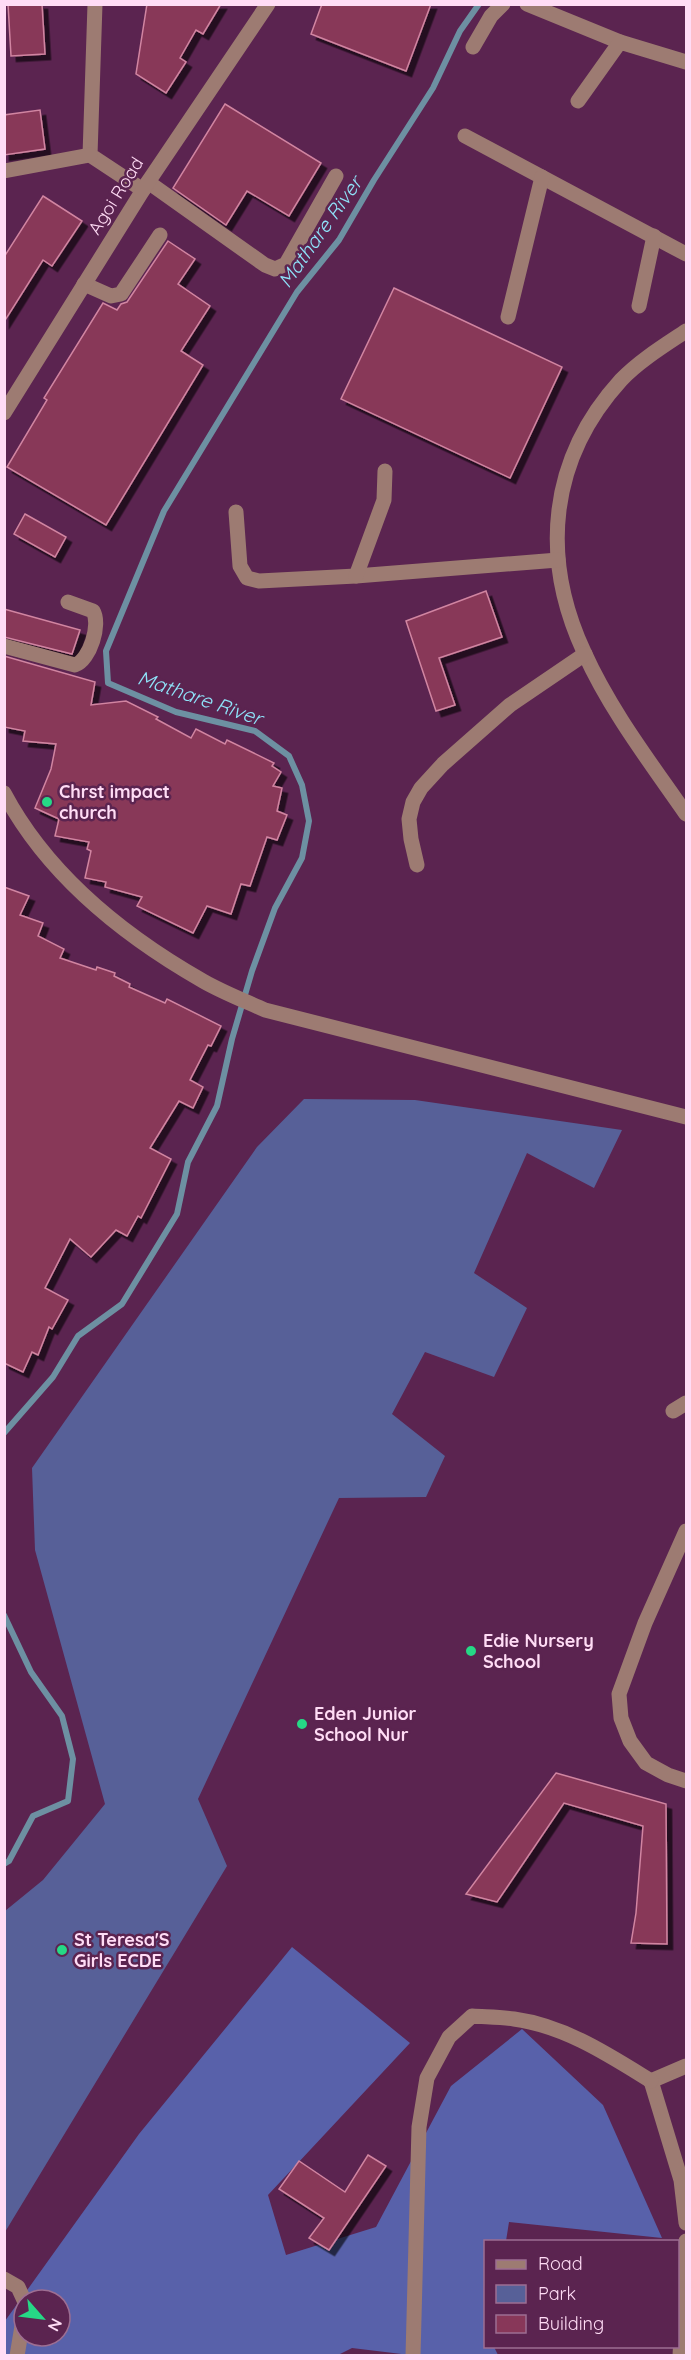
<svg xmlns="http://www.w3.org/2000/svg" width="691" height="2360" viewBox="0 0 691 2360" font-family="Quicksand,sans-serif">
<defs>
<filter id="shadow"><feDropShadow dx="5.5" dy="5.5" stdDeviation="0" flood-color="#0009"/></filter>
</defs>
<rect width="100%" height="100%" fill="#5b2450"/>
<path fill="#576098" d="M304,1099L415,1100L622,1130L594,1188L527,1153L474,1273L527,1308L494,1377L425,1352L392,1414L445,1456L426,1497L339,1498L198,1799L227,1866L5,2232V1911L43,1880L105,1804L35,1550L32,1468L257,1147Z"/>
<path fill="#5861aa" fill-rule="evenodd" d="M292,1947L410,2043L268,2195L286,2255L376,2227L451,2086L522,2029L603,2105L662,2238L509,2222L506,2241L486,2242V2346L494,2347L498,2355L418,2356L352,2348L336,2356H5V2321L139,2134ZM24,2300H60V2336H24Z"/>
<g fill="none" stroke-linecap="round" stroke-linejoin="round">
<g stroke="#6d90a2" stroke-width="6">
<path d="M4,1433L53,1377L78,1336L122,1304L177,1214L188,1162L217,1106L232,1039L252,971L275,908L302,858L309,821L302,785L289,756L255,731L176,712L108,683L106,651L164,511L297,292L339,240L374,180L433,88L460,31L479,4"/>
<path d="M4,1615L31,1672L62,1716L73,1759L68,1801L33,1816L9,1861L4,1864"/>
</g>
</g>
<g fill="#883759" stroke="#d185a1" stroke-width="1.5" filter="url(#shadow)">
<path d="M8,4H42L45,54L11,56Z"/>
<path d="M147,4H221L203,34L196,30L180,58L186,62L166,93L136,74Z"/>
<path d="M322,4H431L406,71L311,34Z"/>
<path d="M225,104L321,163L289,216L247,191L226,225L173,188Z"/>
<path d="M40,110L45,149L4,155V115Z"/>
<path d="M43,196L82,221L52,266L43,260L4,322V257Z"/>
<path d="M168,241L195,259L178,284L210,306L181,351L203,365L106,525L7,467L47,400L44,398L103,303L117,310L121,304L127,302Z"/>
<path d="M394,288L562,367L510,478L341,399Z"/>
<path d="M25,514L66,537L55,557L14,534Z"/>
<path d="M486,591L502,637L439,658L455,705L436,711L406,621Z"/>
<path d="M4,609L80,630L72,654L4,637Z"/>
<path d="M4,656L95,682L91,705L126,701L158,717L156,719L191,738L196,729L225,744L227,740L274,763L272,766L281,772L273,786L282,788L277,811L287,815L277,840L267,837L250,886L241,884L231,914L207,906L193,933L137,906L142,897L105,887L106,882L85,878L91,851L87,849L89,842L55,836L59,819L35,808L51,769L56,744L23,741L25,731L4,727Z"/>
<path d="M4,887L29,896L20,915L43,923L38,936L64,949L60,958L96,970L97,967L115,973L114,976L130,984L129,987L165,1003L167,999L221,1026L211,1046L208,1045L190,1080L203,1087L193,1108L179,1101L150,1148L171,1159L141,1218L138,1216L127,1236L116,1230L91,1257L70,1239L45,1288L68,1300L52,1329L49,1327L38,1355L32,1352L23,1372L4,1363Z"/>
<path d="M556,1773L666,1804L667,1944L631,1943L636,1913L643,1826L564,1803L497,1902L466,1894Z"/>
<path d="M368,2155L386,2166L329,2250L309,2238L324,2218L279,2189L299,2161L345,2192Z"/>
</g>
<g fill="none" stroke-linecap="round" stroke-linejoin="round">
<g stroke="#9d7b72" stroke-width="15">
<path d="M95,4L90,155L143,190"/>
<path d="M527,4L620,42"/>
<path d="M473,47L491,16L503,4"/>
<path d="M578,101L620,42L686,62"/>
<path d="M465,136L686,254"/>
<path d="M4,171L90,155"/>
<path d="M148,182L265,265L275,269L286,264L336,176"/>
<path d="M84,284L111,296L121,294L160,235"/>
<path d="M639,306L654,236"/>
<path d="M508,317L542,177"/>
<path d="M686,331C665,345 639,361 621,380C549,459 540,557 584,652C610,710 650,762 686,814"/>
<path d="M4,413L148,182L268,4"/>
<path d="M236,512L240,566L247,578L259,581L356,576L558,560"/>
<path d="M356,576L384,500L385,471"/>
<path d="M4,646L75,665C90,660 101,624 93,611L68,602"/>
<path d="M4,793C47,874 124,936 203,981C222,992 245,1001 265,1010L686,1117"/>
<path d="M417,865L411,839L409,819L413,802L421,788L443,764L510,705L585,654"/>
<path d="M673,1411L686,1403"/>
<path d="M686,1531L645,1623L619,1694L621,1718L630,1741L646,1763L668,1775L686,1781"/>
<path d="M686,2066L651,2081L681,2180L686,2223"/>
<path d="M4,2279L18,2287L24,2300"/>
<path d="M17,2356L24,2314"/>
<path d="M413,2356L419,2127L427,2078L449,2037L472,2016C486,2017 501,2017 514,2019C565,2026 609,2055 651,2081"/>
<path d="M680,2356L686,2241"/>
</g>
</g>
<g fill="#26d886" stroke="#5b2450" stroke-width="2">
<circle cx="47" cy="802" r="6"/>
<circle cx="471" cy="1651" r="6"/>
<circle cx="302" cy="1724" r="6"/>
<circle cx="62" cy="1950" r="6"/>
</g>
<g text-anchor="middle" stroke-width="5" stroke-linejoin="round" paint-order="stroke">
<g font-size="18" fill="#ffdcf5" stroke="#5b2450">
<text transform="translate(116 196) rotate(-58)" y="6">Agoi Road</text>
</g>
<g font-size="18" font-weight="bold" fill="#ffdcf5" stroke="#5b2450" text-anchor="start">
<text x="59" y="798">Chrst impact<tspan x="59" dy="21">church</tspan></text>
<text x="483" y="1647">Edie Nursery<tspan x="483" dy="21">School</tspan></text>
<text x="314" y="1720">Eden Junior<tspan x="314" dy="21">School Nur</tspan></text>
<text x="74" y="1946">St Teresa'S<tspan x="74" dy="21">Girls ECDE</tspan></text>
</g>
<g font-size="20" font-style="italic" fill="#8fe4fa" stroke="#5b2450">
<text transform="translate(320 232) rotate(-55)" y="7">Mathare River</text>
<text transform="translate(200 698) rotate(19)" y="7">Mathare River</text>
</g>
</g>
<rect width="691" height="2360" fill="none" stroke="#ffdcf5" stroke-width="12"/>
<rect x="484" y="2240" width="195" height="108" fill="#5b2450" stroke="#9d6e92" stroke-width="1.5"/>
<rect x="496" y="2260" width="30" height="9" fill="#9d7b72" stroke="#9d6e92" stroke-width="1.5"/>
<text x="538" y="2270" font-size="18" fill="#ffdcf5">Road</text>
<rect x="496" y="2285" width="30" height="18" fill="#576098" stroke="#9d6e92" stroke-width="1.5"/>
<text x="538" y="2300" font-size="18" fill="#ffdcf5">Park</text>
<rect x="496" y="2315" width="30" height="18" fill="#883759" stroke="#9d6e92" stroke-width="1.5"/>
<text x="538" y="2330" font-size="18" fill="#ffdcf5">Building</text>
<g transform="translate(42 2318) rotate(118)"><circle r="28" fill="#5b2450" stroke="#9d6e92" stroke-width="1.5"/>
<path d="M0-4.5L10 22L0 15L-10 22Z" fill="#26d886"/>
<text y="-9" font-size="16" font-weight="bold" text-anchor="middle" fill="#ffdcf5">N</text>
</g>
</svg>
